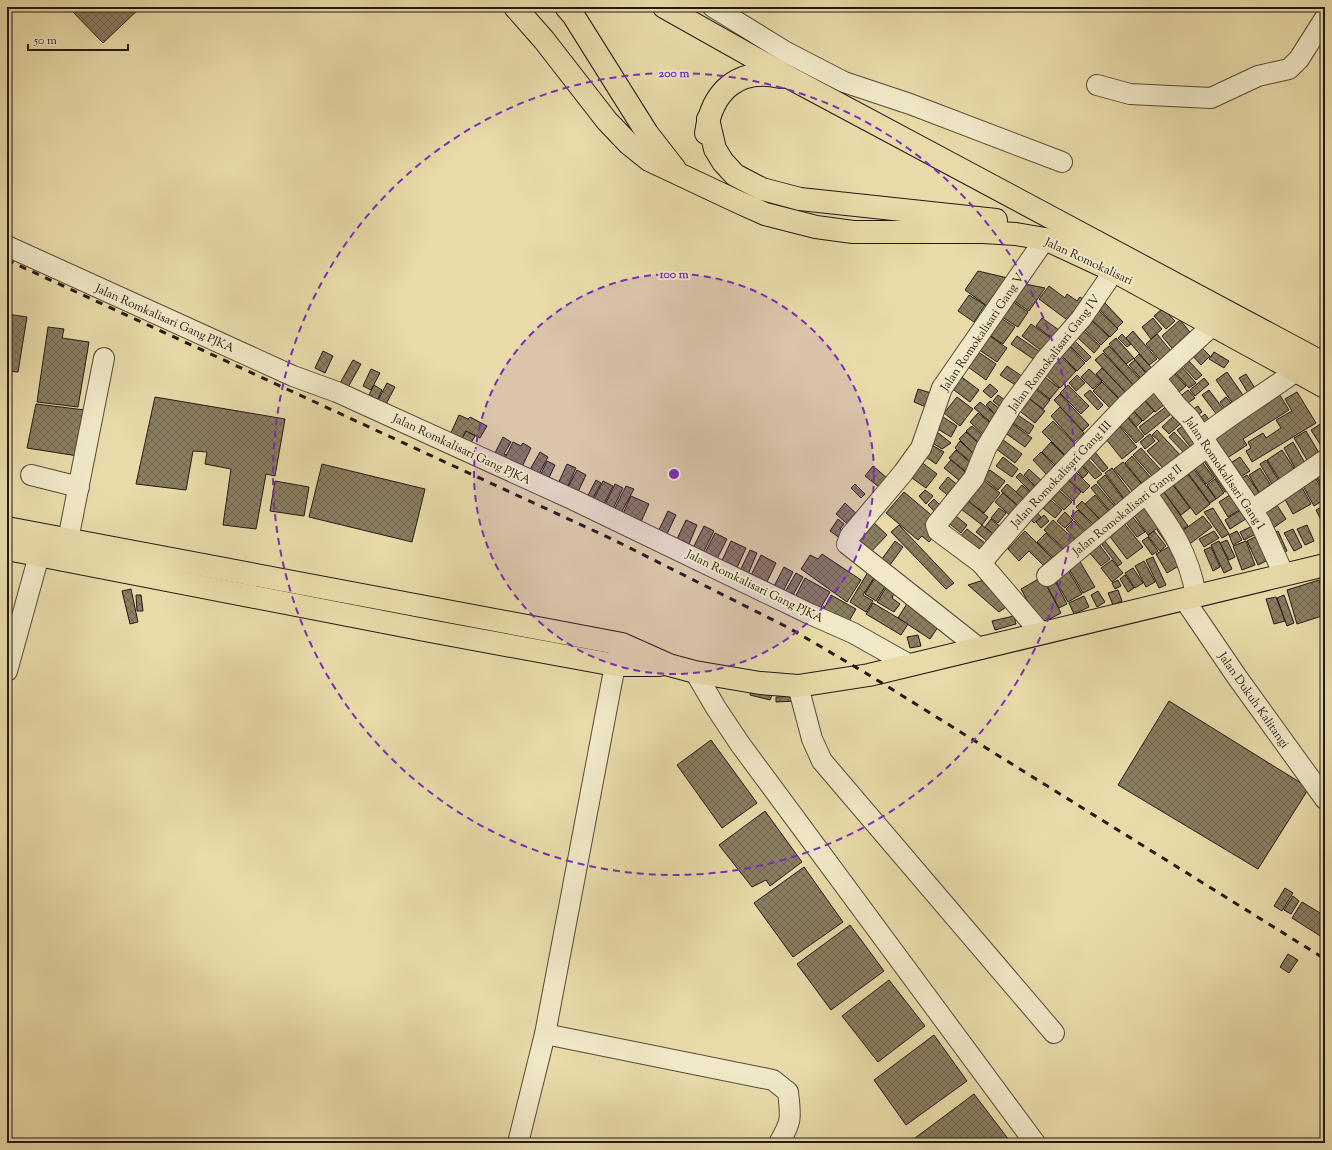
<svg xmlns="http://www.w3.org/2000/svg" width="1332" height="1150" viewBox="0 0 1332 1150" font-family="'Sorts Mill Goudy',serif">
<defs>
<pattern id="building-cross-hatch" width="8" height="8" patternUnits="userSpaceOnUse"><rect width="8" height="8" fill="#8a7e61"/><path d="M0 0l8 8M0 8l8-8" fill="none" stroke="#71664f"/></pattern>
</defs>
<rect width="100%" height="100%" fill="#e8dba9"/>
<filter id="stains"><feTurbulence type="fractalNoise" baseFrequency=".005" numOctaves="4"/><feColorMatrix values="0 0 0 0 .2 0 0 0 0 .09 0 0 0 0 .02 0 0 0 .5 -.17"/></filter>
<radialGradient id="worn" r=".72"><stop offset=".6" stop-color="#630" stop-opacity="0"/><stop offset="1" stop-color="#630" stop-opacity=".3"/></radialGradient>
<g fill="url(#building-cross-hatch)" stroke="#251914">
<path d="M76,7H141L103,43L72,11Z"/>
<path d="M978,271L1012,279L991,309L965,290Z"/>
<path d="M1025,284L1045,288L1029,311L1013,300Z"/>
<path d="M1049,286L1065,298L1067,294L1077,301L1080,297L1090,304L1074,325L1039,299Z"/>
<path d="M969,295L985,305L974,322L958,311Z"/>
<path d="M1012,301L1028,312L1018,327L1002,317Z"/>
<path d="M1105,303L1123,322L1117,328L1099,309Z"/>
<path d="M1163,308L1175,321L1166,329L1154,316Z"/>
<path d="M1097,309L1118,329L1110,337L1089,317Z"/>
<path d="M7,314L27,317L18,372L7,371Z"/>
<path d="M999,317L1015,327L1003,344L988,334Z"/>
<path d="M1042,318L1063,333L1057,342L1036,326Z"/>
<path d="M1089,318L1109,337L1101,345L1081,326Z"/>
<path d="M1153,318L1162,329L1151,339L1142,327Z"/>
<path d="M1180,320L1194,337L1176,353L1162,336Z"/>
<path d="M1031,324L1056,342L1047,355L1022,336Z"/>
<path d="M48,327L64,329L62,338L89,342L78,407L37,402Z"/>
<path d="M1082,329L1100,346L1094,353L1076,336Z"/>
<path d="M1133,331L1157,359L1149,365L1126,338Z"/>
<path d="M984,332L1007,348L997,362L975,347Z"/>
<path d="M1122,334L1131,344L1127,347L1118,338Z"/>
<path d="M1157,334L1175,356L1164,365L1146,344Z"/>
<path d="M1017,336L1043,354L1038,362L1011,344Z"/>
<path d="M1116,338L1134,358L1126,364L1109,344Z"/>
<path d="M1073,339L1091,357L1086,362L1068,344Z"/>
<path d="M1065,342L1085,363L1077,371L1056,350Z"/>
<path d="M1199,345L1210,356L1201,365L1190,353Z"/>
<path d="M1109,346L1142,381L1135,387L1103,351Z"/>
<path d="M974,349L996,364L986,380L964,364Z"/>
<path d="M323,351L333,356L325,373L315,368Z"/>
<path d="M1056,352L1076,371L1060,388L1040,369Z"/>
<path d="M1214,352L1229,361L1224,368L1209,359Z"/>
<path d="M1103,353L1135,387L1127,394L1095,360Z"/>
<path d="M1139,354L1156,373L1151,378L1134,359Z"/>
<path d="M353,360L361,364L347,389L339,385Z"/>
<path d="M1135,360L1149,377L1144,382L1129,365Z"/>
<path d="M1188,360L1202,375L1196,380L1182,365Z"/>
<path d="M1180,365L1196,383L1189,388L1174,371Z"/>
<path d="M1007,366L1029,381L1023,390L1000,375Z"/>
<path d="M1102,368L1127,394L1121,400L1096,374Z"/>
<path d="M371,369L380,373L371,390L363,386Z"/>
<path d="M1089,369L1102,381L1093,389L1081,377Z"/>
<path d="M1173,372L1186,386L1178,393L1165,379Z"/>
<path d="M1227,372L1247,401L1236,408L1216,380Z"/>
<path d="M1041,374L1059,388L1050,399L1032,385Z"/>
<path d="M1246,374L1258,393L1251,398L1239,378Z"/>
<path d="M959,375L979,390L970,402L950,387Z"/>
<path d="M1077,375L1085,383L1076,391L1069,383Z"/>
<path d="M1204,378L1209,384L1195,396L1190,390Z"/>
<path d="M1102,382L1120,400L1111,409L1093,391Z"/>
<path d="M387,383L395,387L384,408L376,404Z"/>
<path d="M990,384L998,391L991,398L983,391Z"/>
<path d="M374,385L382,390L375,405L366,401Z"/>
<path d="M1068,385L1089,406L1081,414L1060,393Z"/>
<path d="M1275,387L1289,410L1243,439L1247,445L1221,462L1205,436Z"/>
<path d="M1034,388L1050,400L1043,409L1027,397Z"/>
<path d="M918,389L931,393L926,407L914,402Z"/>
<path d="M1090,390L1103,405L1098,410L1084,395Z"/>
<path d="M1153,390L1165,404L1155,412L1144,399Z"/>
<path d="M1188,390L1195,398L1184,406L1177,399Z"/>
<path d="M1209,390L1227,414L1220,419L1202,395Z"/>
<path d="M1297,392L1316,423L1252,462L1246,451L1251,448L1248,442L1263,433L1266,438L1281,428L1276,420L1292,411L1285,399Z"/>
<path d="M1060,394L1089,425L1083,431L1054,400Z"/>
<path d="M998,395L1009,403L1004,410L993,401Z"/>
<path d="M155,397L285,419L275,476L266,474L256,529L223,525L231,469L205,464L207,452L193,451L186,490L136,484Z"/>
<path d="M957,397L973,409L960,426L944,413Z"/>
<path d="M1027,397L1045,411L1035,423L1017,409Z"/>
<path d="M1141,397L1154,411L1143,421L1130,407Z"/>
<path d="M1226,397L1235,408L1228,413L1220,402Z"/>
<path d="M990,401L1001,410L996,415L986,405Z"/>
<path d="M980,402L996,415L990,422L974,408Z"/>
<path d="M1171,403L1176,410L1145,435L1139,427Z"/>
<path d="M36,404L85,410L78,456L27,448Z"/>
<path d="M1198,406L1202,412L1193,418L1189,412Z"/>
<path d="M1060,407L1084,433L1074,442L1051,416Z"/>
<path d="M1131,408L1142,421L1136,427L1125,413Z"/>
<path d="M1180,410L1187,418L1169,434L1162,427Z"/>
<path d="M1012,411L1034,426L1029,434L1007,419Z"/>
<path d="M978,413L995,427L986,437L970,422Z"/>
<path d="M1205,414L1214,427L1194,423Z"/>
<path d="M459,415L468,419L470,417L487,426L480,438L466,431L460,442L449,437Z"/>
<path d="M1125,415L1144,436L1136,443L1117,422Z"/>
<path d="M943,417L957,426L951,437L936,428Z"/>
<path d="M1053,421L1076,445L1066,456L1042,432Z"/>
<path d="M1188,422L1206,444L1195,453L1177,430Z"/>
<path d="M1011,423L1032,438L1025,447L1004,432Z"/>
<path d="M1322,423L1325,428V452L1311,430Z"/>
<path d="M972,426L989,441L983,447L966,431Z"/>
<path d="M1120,427L1137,447L1122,459L1106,439Z"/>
<path d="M1157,430L1180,455L1165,470L1147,451L1159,441L1152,435Z"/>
<path d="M466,431L475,436L468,448L460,443Z"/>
<path d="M1306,431L1322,458L1310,465L1294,438Z"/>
<path d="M937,432L951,443L942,449L931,442Z"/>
<path d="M966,432L985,449L978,458L959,439Z"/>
<path d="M1174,432L1192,451L1187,456L1169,437Z"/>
<path d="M1150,434L1155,441L1145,449L1140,442Z"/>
<path d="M503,437L511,442L504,454L507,455L503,462L493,457Z"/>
<path d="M1002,439L1022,454L1015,463L995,448Z"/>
<path d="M960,441L979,459L974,465L955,448Z"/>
<path d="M513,442L521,446L523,443L531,448L520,471L503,462Z"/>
<path d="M1051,442L1069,460L1059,469L1042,452Z"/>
<path d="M1293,442L1305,463L1295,468L1284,448Z"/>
<path d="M930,444L944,452L936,464L923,455Z"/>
<path d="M1091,447L1108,468L1103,472L1085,452Z"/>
<path d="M1141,448L1160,469L1152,476L1133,455Z"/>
<path d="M1206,449L1233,487L1225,492L1199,454Z"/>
<path d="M956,450L975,467L969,474L949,458Z"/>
<path d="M1282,450L1299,476L1284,486L1267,460Z"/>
<path d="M540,452L548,457L537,478L528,473Z"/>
<path d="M1041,452L1057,469L1049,477L1033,460Z"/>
<path d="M1085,456L1102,474L1095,479L1079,461Z"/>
<path d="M1132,456L1153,480L1145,487L1125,463Z"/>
<path d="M1003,457L1018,469L1012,477L996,466Z"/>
<path d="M1240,457L1250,471L1236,480L1226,466Z"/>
<path d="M916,458L937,474L926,488L905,473Z"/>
<path d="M1199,458L1214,478L1206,484L1191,463Z"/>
<path d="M951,460L971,477L965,485L944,468Z"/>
<path d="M1266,460L1283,487L1276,491L1260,464Z"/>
<path d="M547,461L555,465L547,482L539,478Z"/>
<path d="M1079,462L1088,473L1083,478L1074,467Z"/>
<path d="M1123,462L1147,490L1138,498L1114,469Z"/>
<path d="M322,464L425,489L412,542L309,517Z"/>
<path d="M567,464L576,468L566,490L557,486Z"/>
<path d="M1190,464L1216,499L1210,503L1184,468Z"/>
<path d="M873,466L887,478L879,487L865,476Z"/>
<path d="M1112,468L1135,499L1129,505L1105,473Z"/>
<path d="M1260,468L1272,487L1260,494L1249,475Z"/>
<path d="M1029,469L1045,484L1039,490L1024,475Z"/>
<path d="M1073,469L1090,486L1083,493L1066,477Z"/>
<path d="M1184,469L1210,504L1196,515L1170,480Z"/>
<path d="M577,470L586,475L576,496L566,491Z"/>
<path d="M990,470L1005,481L998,490L983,478Z"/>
<path d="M1312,470H1325V490H1324Z"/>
<path d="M1311,471L1325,494V499L1314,506L1299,479Z"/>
<path d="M1020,473L1037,489L1032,493L1016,477Z"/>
<path d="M1105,475L1125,501L1117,507L1097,482Z"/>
<path d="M1247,475L1264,500L1253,507L1236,482Z"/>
<path d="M948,477L961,488L952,499L939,488Z"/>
<path d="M1065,477L1081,492L1073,501L1057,486Z"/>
<path d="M1215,479L1224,493L1216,499L1207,485Z"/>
<path d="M596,480L601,483L590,504L585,501Z"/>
<path d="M983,480L1000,493L984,513L968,501Z"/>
<path d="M1169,480L1190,508L1181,515L1160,487Z"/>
<path d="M275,481L309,487L304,516L270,511Z"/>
<path d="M603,481L613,486L604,504L594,499Z"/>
<path d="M1299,482L1311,504L1293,514L1281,492Z"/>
<path d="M615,484L623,488L610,515L602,511Z"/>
<path d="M855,484L865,494L861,498L851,488Z"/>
<path d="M1007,484L1028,502L1022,509L1001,491Z"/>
<path d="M1096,484L1118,510L1112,514L1091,488Z"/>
<path d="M1022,485L1032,494L1026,501L1016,492Z"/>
<path d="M1053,485L1072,502L1064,510L1046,493Z"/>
<path d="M626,486L634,489L620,515L613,512Z"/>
<path d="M1161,488L1188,526L1177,533L1150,496Z"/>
<path d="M925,490L933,496L926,504L919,496Z"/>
<path d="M1236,491L1245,506L1228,517L1219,502Z"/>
<path d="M904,492L936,519L938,532L929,542L922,536L918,540L886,513Z"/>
<path d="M1003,493L1022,510L1014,519L995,502Z"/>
<path d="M1045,495L1062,510L1055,518L1038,504Z"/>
<path d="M1095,495L1109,512L1101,520L1085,504Z"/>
<path d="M631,496L649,504L639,526L621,518Z"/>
<path d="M934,499L944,509L938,515L928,505Z"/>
<path d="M1148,499L1166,522L1148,535L1131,511Z"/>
<path d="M1273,499L1286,519L1269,531L1256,510Z"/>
<path d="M968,501L988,517L982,525L961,509Z"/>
<path d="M1082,501L1102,522L1097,528L1076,507Z"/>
<path d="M845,503L861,518L852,528L836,514Z"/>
<path d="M1325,505V528L1316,510Z"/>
<path d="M1247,506L1252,515L1230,529L1225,520Z"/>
<path d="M999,508L1006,513L998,523L991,518Z"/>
<path d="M1033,508L1041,517L1034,523L1027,516Z"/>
<path d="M1213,508L1229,534L1222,538L1204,512Z"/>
<path d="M1078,510L1095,528L1088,534L1071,516Z"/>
<path d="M668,511L676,515L666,536L658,532Z"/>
<path d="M951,512L967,525L961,533L945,520Z"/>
<path d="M1065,512L1073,520L1065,528L1057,521Z"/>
<path d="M1044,515L1049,521L1041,528L1036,522Z"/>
<path d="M1131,515L1145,532L1137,537L1124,520Z"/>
<path d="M1203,516L1212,527L1187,546L1178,534Z"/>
<path d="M838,519L844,524L840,529L848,535L844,541L830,531Z"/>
<path d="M870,519L887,535L867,556L850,540Z"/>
<path d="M991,519L1007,532L1000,540L985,527Z"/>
<path d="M686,520L697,525L689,544L677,539Z"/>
<path d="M1053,520L1078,543L1069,553L1044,530Z"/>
<path d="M1074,521L1087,535L1079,543L1066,529Z"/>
<path d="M1123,522L1143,547L1127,559L1108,534Z"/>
<path d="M1259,523L1262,531L1244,540L1240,532Z"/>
<path d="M1165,524L1177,541L1169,547L1157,530Z"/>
<path d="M899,525L954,583L946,589L891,532Z"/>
<path d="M982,525L999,539L993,546L976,532Z"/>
<path d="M1307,525L1314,541L1305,545L1297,529Z"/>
<path d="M704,526L714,531L703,553L693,548Z"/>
<path d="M967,529L990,547L984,555L960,537Z"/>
<path d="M1293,529L1302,547L1294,551L1284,533Z"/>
<path d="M1025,531L1058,564L1050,572L1029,551L1019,561L1008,549Z"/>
<path d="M1154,531L1166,546L1160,551L1148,536Z"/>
<path d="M1214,531L1219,538L1204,547L1199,539Z"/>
<path d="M1237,531L1242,540L1233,545L1229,535Z"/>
<path d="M1278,531L1287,551L1281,553L1272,533Z"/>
<path d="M715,533L727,539L716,561L704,555Z"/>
<path d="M1046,533L1067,553L1058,562L1037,542Z"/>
<path d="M1263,533L1274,557L1258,565L1247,541Z"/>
<path d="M1148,537L1158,551L1152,555L1142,541Z"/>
<path d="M1104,540L1122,563L1118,566L1100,542Z"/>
<path d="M1227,540L1235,557L1229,560L1220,543Z"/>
<path d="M731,541L746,548L735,572L720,565Z"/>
<path d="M895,541L903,547L887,569L879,563Z"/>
<path d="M1219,541L1232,569L1224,573L1211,545Z"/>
<path d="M1246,541L1255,565L1242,570L1233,546Z"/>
<path d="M1098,543L1110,559L1101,566L1088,551Z"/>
<path d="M1174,544L1185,562L1167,573L1156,554Z"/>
<path d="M1211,547L1220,567L1213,571L1204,550Z"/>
<path d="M750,550L757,553L746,579L738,575Z"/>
<path d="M822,554L861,580L847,602L801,569L810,555L818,559Z"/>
<path d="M761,555L776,563L764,588L748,581Z"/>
<path d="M1153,557L1166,585L1159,588L1146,560Z"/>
<path d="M1079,560L1095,587L1083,593L1068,567Z"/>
<path d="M1112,560L1123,573L1112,582L1101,568Z"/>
<path d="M1144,561L1155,582L1146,587L1135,566Z"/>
<path d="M784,567L793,572L781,595L772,590Z"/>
<path d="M1067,568L1082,594L1068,602L1053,576Z"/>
<path d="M1133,568L1143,583L1135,588L1125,573Z"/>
<path d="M868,572L875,576L863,595L873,601L866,612L850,602Z"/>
<path d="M796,573L803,577L792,597L785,592Z"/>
<path d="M877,574L889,581L876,601L865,594Z"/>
<path d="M1125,575L1134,588L1128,592L1120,579Z"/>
<path d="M1042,577L1061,613L1040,624L1021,589Z"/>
<path d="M1053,577L1067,604L1059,608L1045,582Z"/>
<path d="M805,578L830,592L817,614L793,601Z"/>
<path d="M987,579L1009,605L999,612L968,585Z"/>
<path d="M1118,580L1121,586L1115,589L1112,583Z"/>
<path d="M1319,580L1325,598V615L1297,624L1287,590Z"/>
<path d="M889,583L897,587L892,598L900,604L894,612L877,602Z"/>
<path d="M131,589L138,622L130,624L122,591Z"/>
<path d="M1118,590L1122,601L1113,605L1108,593Z"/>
<path d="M1098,591L1105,602L1097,607L1091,595Z"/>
<path d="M136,595H141L143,611H137Z"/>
<path d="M831,595L856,609L845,628L821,614Z"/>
<path d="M1284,595L1294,623L1287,626L1277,598Z"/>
<path d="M1084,596L1089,607L1074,614L1069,603Z"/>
<path d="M1276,597L1285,621L1274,624L1266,599Z"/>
<path d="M910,599L942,621L930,639L898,618Z"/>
<path d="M873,603L908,624L901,635L866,614Z"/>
<path d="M1014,616L1016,624L995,630L992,621Z"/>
<path d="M918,635L921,646L910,648L907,637Z"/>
<path d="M751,690L772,695L770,700L750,695Z"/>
<path d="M796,696V701L776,702V697Z"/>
<path d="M1169,701L1309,788L1258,869L1118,785Z"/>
<path d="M711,740L757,803L722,828L677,765Z"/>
<path d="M765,811L802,862L770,886L766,880L752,887L719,845Z"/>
<path d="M804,867L843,922L793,957L754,903Z"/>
<path d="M1285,888L1293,893L1282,911L1274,906Z"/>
<path d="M1293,896L1299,901L1291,914L1284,910Z"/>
<path d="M1302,902L1325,916V939L1292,918Z"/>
<path d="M850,925L884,971L831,1010L797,964Z"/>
<path d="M1288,954L1298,960L1289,973L1280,967Z"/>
<path d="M889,980L925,1026L878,1062L842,1016Z"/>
<path d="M934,1035L967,1081L906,1125L874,1080Z"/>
<path d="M974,1094L1009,1140L1005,1143H919L915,1138Z"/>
</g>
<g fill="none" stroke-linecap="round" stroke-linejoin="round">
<defs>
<g id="minor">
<path d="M713,7L786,52L844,82L910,104L1062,162"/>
<path d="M1097,85L1130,94L1211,98L1258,76L1289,69L1299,59L1325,18"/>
<path d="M7,246L293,376L337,392L574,500L810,614L853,633L910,665"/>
<path d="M1155,378L1177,406L1189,418L1260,522L1284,575"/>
<path d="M1202,437C1232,413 1265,394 1296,371"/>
<path d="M31,475L79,487"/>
<path d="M1146,493C1171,528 1189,553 1196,596"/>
<path d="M1252,510L1325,460"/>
<path d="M65,555L104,358"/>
<path d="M981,563L1023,514L1127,404L1213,325"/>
<path d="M1047,576L1146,493L1208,446"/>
<path d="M1184,599L1237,677L1325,799"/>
<path d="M1041,633L981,563L938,531L936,525L974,478L986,448L1011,407L1046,359L1081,319L1114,271"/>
<path d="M980,649L847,544L850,536L903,473L921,448L942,388L1045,239"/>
<path d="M7,671L43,541"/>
<path d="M695,672L716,708L740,744L1035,1143"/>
<path d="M798,686L812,739L822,761L1054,1033"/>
<path d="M545,1034L773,1080L788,1092C791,1118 792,1121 779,1143"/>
<path d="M518,1143L545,1034L615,665L620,650"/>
</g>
<g id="highway">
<path d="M515,7L544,40L607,121L629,144L649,160L736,201L765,214L816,227L853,232H983L1016,234L1045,239L1114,271L1325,387"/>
<path d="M566,7L573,15L647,133L675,169"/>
<path d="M664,7L792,79L1325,364"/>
<path d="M708,119L715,149L723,162L735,175L762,189L800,199L996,220"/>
<path d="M706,133C712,91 738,67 781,77"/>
<path d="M7,528L622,644L669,665L695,672L760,683L798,686L869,675L1325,565"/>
<path d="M7,549L430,631L615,665H659"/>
</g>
</defs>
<use href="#minor" stroke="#564a39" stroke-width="22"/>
<use href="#highway" stroke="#251914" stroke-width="24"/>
<use href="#minor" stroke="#f0e8c7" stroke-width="20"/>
<use href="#highway" stroke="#e8dba9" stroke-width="22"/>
<path stroke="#251914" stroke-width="3" stroke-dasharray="7 7" stroke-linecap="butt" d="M7,260L614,540L789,628L869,675L1325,959"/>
</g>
<circle cx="674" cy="474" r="200" fill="#7b2cbf" fill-opacity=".12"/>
<g fill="none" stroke="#7b2cbf" stroke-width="2" stroke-dasharray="7 5">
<circle cx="674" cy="474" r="200"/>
<circle cx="674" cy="474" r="401"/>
</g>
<g text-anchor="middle" stroke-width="4" stroke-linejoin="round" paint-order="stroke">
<g font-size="12" fill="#251914" stroke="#f0e8c7">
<text transform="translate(1089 261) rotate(25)" y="4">Jalan Romokalisari</text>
<text transform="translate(165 318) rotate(24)" y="4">Jalan Romkalisari Gang PJKA</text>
<text transform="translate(982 332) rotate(-56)" y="4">Jalan Romokalisari Gang V</text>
<text transform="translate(1054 353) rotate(-53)" y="4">Jalan Romokalisari Gang IV</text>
<text transform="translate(462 449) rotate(25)" y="4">Jalan Romkalisari Gang PJKA</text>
<text transform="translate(1225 473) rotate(56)" y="4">Jalan Romokalisari Gang I</text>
<text transform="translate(1061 474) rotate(-47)" y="4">Jalan Romokalisari Gang III</text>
<text transform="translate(1127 510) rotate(-39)" y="4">Jalan Romokalisari Gang II</text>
<text transform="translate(755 586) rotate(26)" y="4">Jalan Romkalisari Gang PJKA</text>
<text transform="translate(1254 700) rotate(55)" y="4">Jalan Dukuh Kalitangi</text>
</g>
</g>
<circle cx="674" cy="474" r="6" fill="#7b2cbf" stroke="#f0e8c7" stroke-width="2"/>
<g font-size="12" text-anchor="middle" font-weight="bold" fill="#7b2cbf" stroke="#f0e8c7" stroke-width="4" stroke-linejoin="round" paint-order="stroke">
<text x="674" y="77">200 m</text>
<text x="674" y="278">100 m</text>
</g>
<rect width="1332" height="1150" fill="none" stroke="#e8dba9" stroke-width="24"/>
<rect x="8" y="8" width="1316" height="1134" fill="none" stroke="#251914" stroke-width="2"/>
<rect x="12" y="12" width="1308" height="1126" fill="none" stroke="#251914"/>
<path d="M28 44v6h100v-6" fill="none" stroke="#251914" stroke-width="2"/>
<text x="34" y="44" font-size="12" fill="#251914" stroke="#f0e8c7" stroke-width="3" paint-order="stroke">50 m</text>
<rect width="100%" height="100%" filter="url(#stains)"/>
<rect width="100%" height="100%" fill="url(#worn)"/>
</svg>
